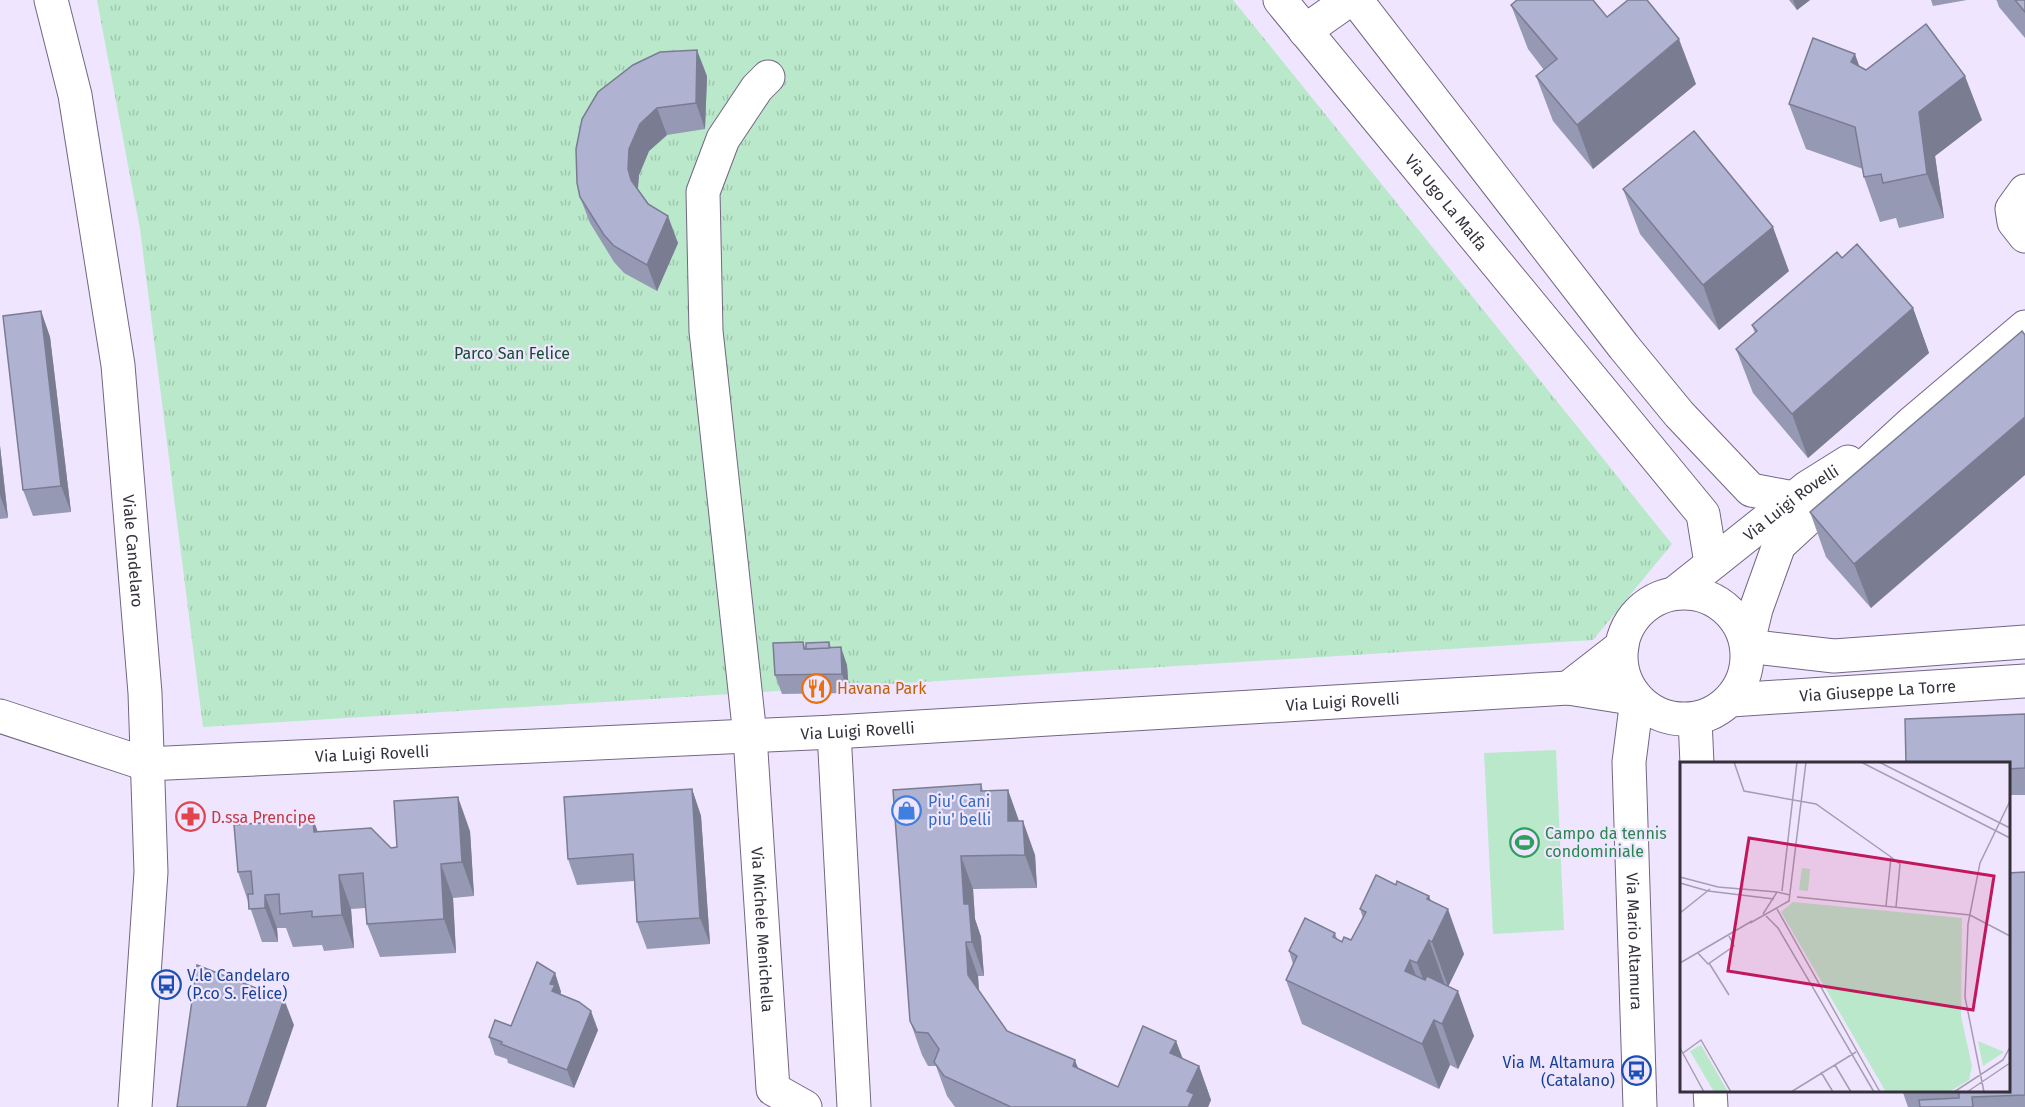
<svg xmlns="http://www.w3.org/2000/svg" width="2025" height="1107" viewBox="0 0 2025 1107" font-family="'Fira Sans',sans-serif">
<defs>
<pattern id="park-tufts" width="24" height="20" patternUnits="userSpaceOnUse" patternTransform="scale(1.5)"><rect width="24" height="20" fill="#bae8ca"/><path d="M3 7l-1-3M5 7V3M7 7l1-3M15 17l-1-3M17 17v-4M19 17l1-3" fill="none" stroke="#a0c7ae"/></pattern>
</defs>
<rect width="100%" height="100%" fill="#f0e5fe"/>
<path fill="#bae8ca" d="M1556,750L1564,930L1493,934L1484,753Z"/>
<path fill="url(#park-tufts)" d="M97,0H1233L1672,544L1593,640L203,727L140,229Z"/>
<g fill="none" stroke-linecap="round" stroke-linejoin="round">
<defs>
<g id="street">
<path id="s1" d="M1280,0L1703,514L1711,563"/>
<path d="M1356,0L1624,347L1679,414L1751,490L1793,498"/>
<path d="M1305,31L1349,0"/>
<path id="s2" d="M768,77L757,88L723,139L703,192L706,331L750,736L773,1089L805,1107"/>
<path d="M2025,191L2012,209L2014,222L2025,236"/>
<path d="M1622,646L1568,688L1637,699"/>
<path d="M1747,646L1834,656L2025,642"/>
<path id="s3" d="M1731,700L2025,681"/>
<path id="s4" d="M0,716L146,764L834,732L1568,688"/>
<path d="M834,732L854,1107"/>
</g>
<g id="secondary">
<path id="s5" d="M51,0L75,95L118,365L145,693L151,872L135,1107"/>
<circle cx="1684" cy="656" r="63"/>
<path id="s6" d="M1675,593L1808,487L1848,462"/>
<path d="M1747,646L1756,609L1779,545L1914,421L2025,327"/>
<path id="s7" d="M1637,699L1629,762L1640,1107"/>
<path d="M1695,719L1697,764"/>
<path d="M1710,1090L1711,1107"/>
</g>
</defs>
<use href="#street" stroke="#736681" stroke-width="35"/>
<use href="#secondary" stroke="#736681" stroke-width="35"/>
<use href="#street" stroke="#fff" stroke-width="33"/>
<use href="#secondary" stroke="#fff" stroke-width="33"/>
</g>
<g fill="#9699b4">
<path d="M1789,0H1810L1797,10Z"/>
<path d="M1931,0H1967L1933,6Z"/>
<path d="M1996,0H2025V38L1999,7L1997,1Z"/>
<path d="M1511,5L1607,17L1696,84L1593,169L1553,121L1536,76L1544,70L1528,49Z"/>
<path d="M1859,66L1866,70L1982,120L1935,156L1944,218L1899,228L1896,218L1880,222L1864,177L1863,169L1806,149L1789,104Z"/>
<path d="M707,76L705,129L667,135L649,151L639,175L638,189L678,243L657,291L624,273L614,262L590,223L580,197L598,92Z"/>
<path d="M1623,189L1789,271L1719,330L1640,234Z"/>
<path d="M1842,258L1913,308L1929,353L1808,458L1753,393L1736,349L1755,333L1752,325Z"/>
<path d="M41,311L50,337L71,512L33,516L23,490Z"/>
<path d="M2022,331L1871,608L1826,557L1810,512Z"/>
<path d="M0,446L8,518L0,519Z"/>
<path d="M803,642L806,649L829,642L831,647L847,665L849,693L782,694L775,675Z"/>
<path d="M2025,714V795H2008V764Z"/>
<path d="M981,784L983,791L1008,790L1019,821L1035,855L1037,888L973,889L975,919L981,937L984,976H978L979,991L1007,1031L1078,1069L1118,1087L1176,1041L1183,1059L1199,1066L1211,1100L1208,1107H955L947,1096L936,1066H928L922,1055L910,1021Z"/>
<path d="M692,789L701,816L710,944L647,949L637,922L634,881L577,885L568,859Z"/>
<path d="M313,819L318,832L391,848L397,847L470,831L474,896L453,898L456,953L380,957L367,924L366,908L351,909L354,948L324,951L322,945L293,947L286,928H277L278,942H262L238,872Z"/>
<path d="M2025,872V1107H1908L1902,1090H2008Z"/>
<path d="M1431,901L1464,954L1448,987L1474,1036L1458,1069L1450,1065L1439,1089L1302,1024L1286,980L1293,964L1289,951L1335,933L1337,939L1342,942L1351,940L1363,918L1360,909Z"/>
<path d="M555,973L561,992L560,994L598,1030L574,1088L508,1063L507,1059L495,1055L489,1037L511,1026Z"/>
</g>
<g fill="#7a7d92">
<path d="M1793,0H1810L1797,10Z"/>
<path d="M1679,39L1696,84L1593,169L1577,125Z"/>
<path d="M697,50L707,76L705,129L696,103Z"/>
<path d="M1855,54L1871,98L1851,62Z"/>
<path d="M1965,76L1982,120L1935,156L1944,218L1927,174L1919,112Z"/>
<path d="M657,108L667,135L649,151L639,175L637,195L641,207L628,169L629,149L640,124Z"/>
<path d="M668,216L678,243L657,291L647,265Z"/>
<path d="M1773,227L1789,271L1719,330L1703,285Z"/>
<path d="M1913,308L1929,353L1808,458L1792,414Z"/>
<path d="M41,311L50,337L71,512L61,486Z"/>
<path d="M2025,417V475L1871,608L1854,564Z"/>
<path d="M0,446L8,518L0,495Z"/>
<path d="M841,647L847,665L849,693L842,674Z"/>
<path d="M692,789L701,816L710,944L700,918Z"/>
<path d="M1008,790L1020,824L1008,821Z"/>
<path d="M458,797L470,831L474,896L462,862Z"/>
<path d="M313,819L325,853L314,832Z"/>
<path d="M1023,821L1035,855L1037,888L1025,855Z"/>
<path d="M961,856L973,889L975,919L981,937L984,976L972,942L964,904Z"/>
<path d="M441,864L453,898L456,953L444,919Z"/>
<path d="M339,875L351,909L354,948L342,915Z"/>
<path d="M265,895L277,928L278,942L265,908Z"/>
<path d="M1429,896L1440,926L1448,909L1464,954L1448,987L1432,942L1427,899Z"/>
<path d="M1429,940L1445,985L1434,1008L1417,963Z"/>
<path d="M966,942L978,976L980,1009L968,975Z"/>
<path d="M1410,960L1427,1005L1405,971Z"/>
<path d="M555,973L561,992L559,997L552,991L550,984Z"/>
<path d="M1458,991L1474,1036L1458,1069L1442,1024Z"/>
<path d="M284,999L294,1025L266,1107H247Z"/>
<path d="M591,1011L598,1030L574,1088L567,1070Z"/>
<path d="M1434,1020L1450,1065L1439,1089L1422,1044Z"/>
<path d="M1176,1041L1188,1074L1170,1053Z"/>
<path d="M1075,1060L1088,1094L1073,1066Z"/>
<path d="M1199,1066L1211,1100L1208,1107H1188L1187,1091Z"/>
</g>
<g fill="#afb2d1" stroke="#7a7d92" stroke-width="1.5">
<path d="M1517,0H1593L1607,17L1628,0H1647L1679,39L1577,125L1536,76L1557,59L1511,5Z"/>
<path d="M2015,0H2025V12Z"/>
<path d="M1926,24L1965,76L1919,112L1927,174L1883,183L1881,174L1864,177L1855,127L1789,104L1813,38L1855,54L1851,62L1866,70Z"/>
<path d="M697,50L696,103L657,108L640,124L629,149L628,169L631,180L648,204L668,216L647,265L614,246L604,235L580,197L577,183L576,149L582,119L598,92L633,65L660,52Z"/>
<path d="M1694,131L1773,227L1703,285L1623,189Z"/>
<path d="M1857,244L1913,308L1792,414L1736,349L1757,331L1752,325L1837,252L1842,258Z"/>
<path d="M41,311L61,486L23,490L3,316Z"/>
<path d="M2022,331L2025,335V417L1854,564L1810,512Z"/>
<path d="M803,642L804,649L841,647L842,674L775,675L773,643Z"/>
<path d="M829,642V648L806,649V643Z"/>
<path d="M2025,714V768L2008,769V764H1906L1905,719Z"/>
<path d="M981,784V791L1008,790V821H1023L1025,855L961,856L964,904H969L972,942H966L968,975L1007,1031L1075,1060L1073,1066L1118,1087L1143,1026L1176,1041L1170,1053L1199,1066L1187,1091L1194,1094L1188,1107H1011L944,1076L934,1062L939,1049L928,1033L916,1032L910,1021L893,790Z"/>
<path d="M692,789L700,918L637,922L633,854L568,859L564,797Z"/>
<path d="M458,797L462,862L441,864L444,919L367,924L363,873L339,875L342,915L312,917V911L280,914L279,894L265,895V908L249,909L248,894H253L251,871L238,872L234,825L313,819L314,832L371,828L391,848L397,847L394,801Z"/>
<path d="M2025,872V1095L1972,1097L1973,1107H1920L1919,1100L1959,1098V1090H2008V873Z"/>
<path d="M1376,875L1396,885L1397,881L1429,896L1427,899L1448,909L1432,942L1429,940L1417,963L1410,960L1405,971L1425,980L1427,976L1458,991L1442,1024L1434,1020L1422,1044L1286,980L1297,956L1289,951L1305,918L1335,933L1333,937L1342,942L1344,937L1351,940L1366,912L1360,909Z"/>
<path d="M537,962L555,973L550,984L555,985L552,991L579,1002L591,1011L567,1070L501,1044L502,1042L489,1037L495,1020L511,1026Z"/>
<path d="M197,965L284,999L247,1107H177Z"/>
</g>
<defs>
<symbol id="restaurant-ring" viewBox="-11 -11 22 22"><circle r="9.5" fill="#f0e5fe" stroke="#e8710a" stroke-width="1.5"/><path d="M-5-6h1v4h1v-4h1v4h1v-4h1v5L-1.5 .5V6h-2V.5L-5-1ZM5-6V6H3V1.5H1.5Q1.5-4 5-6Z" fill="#e8710a"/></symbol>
<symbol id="shop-ring" viewBox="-11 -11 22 22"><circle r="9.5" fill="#f0e5fe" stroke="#3f7fe0" stroke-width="1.5"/><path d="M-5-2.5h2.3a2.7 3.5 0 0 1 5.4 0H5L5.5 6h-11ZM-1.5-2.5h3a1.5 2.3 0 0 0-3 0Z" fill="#3f7fe0"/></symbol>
<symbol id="pharmacy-ring" viewBox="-11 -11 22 22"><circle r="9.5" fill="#f0e5fe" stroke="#e0444e" stroke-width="1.5"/><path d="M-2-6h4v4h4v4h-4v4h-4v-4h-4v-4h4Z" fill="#e0444e"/></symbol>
<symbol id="stadium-ring" viewBox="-11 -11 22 22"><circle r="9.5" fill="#f0e5fe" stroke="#2e9e5b" stroke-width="1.5"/><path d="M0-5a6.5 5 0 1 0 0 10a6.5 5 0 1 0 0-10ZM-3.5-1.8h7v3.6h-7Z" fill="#2e9e5b"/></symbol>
<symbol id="bus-ring" viewBox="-11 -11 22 22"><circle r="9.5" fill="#f0e5fe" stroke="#1a4fb4" stroke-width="1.5"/><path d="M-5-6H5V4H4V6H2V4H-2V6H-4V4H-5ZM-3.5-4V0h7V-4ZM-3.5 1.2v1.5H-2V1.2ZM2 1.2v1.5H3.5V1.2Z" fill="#1a4fb4"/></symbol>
</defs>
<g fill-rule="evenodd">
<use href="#restaurant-ring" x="800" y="672" width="33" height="33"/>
<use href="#shop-ring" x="890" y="794" width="33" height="33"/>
<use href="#pharmacy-ring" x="174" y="800" width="33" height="33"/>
<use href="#stadium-ring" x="1508" y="826" width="33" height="33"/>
<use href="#bus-ring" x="150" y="968" width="33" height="33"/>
<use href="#bus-ring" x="1620" y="1054" width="33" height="33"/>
</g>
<g text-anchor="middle" stroke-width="4.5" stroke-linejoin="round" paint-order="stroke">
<g font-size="16" fill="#35303c" stroke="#f0e5fe">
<text dy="6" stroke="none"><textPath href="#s1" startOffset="262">Via Ugo La Malfa</textPath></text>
<text dy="6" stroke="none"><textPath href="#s6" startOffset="147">Via Luigi Rovelli</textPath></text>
<text dy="6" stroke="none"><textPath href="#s5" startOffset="558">Viale Candelaro</textPath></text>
<text dy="6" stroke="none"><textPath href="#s3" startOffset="147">Via Giuseppe La Torre</textPath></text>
<text dy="6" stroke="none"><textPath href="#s4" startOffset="1352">Via Luigi Rovelli</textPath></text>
<text dy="6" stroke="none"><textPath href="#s4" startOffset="866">Via Luigi Rovelli</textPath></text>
<text dy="6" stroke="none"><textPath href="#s4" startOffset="380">Via Luigi Rovelli</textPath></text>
<text dy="6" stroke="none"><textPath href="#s2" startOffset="874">Via Michele Menichella</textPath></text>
<text dy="6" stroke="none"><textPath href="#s7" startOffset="243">Via Mario Altamura</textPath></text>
</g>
<g font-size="16" fill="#134e2f" stroke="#f0e5fe">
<text x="512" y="359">Parco San Felice</text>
</g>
<g font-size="16" fill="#c56008" stroke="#f0e5fe" text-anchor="start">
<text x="837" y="694">Havana Park</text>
</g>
<g font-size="16" fill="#366cbe" stroke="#f0e5fe" text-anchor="start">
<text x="928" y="807">Piu' Cani<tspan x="928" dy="18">piu' belli</tspan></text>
</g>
<g font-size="16" fill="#be3a42" stroke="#f0e5fe" text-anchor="start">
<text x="211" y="823">D.ssa Prencipe</text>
</g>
<g font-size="16" fill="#27864d" stroke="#f0e5fe" text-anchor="start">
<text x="1545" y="839">Campo da tennis<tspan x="1545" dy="18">condominiale</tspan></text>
</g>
<g font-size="16" fill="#164399" stroke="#f0e5fe" text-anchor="start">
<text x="187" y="981">V.le Candelaro<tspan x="187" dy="18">(P.co S. Felice)</tspan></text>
<text x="1615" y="1068" text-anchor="end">Via M. Altamura<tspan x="1615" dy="18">(Catalano)</tspan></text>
</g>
</g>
<g transform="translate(1680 762)">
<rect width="330" height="330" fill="#f0e5fe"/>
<path d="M122,106L130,107L128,129L119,128Z" fill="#bae8ca"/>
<path d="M113,140L282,156L281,254L292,304L289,318L269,330H206L101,150ZM298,279L324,290L303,304ZM21,283L48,330H34L10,289Z" fill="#bae8ca"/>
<path fill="none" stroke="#a59db0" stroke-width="1.5" d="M54,0L64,29L136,42L211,95L206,144M181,0L330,76M199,0L330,66M211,95L220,102L216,145M0,115L38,125L97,130M0,121L28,129L94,137M102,129L117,0M117,135L290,153L330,174M97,147L200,330M0,151L30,127M83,152L97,130L110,133M86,154L98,166L194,330M70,161L109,139L126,0M18,191L28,202L54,184L49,174M0,201L72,159M29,201L49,233M0,286L24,330M3,291L21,278L51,330M155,303L171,330M141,310L153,330M111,330L176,290M274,330L323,298L330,285M287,330L330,301M304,330L285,235L288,162L300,101L330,39"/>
<path fill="#c2185b" fill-opacity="0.15" stroke="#c2185b" stroke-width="3" d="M69,76L314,114L293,248L48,209Z"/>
<rect width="330" height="330" fill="none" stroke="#35303c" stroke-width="3"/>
</g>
</svg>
